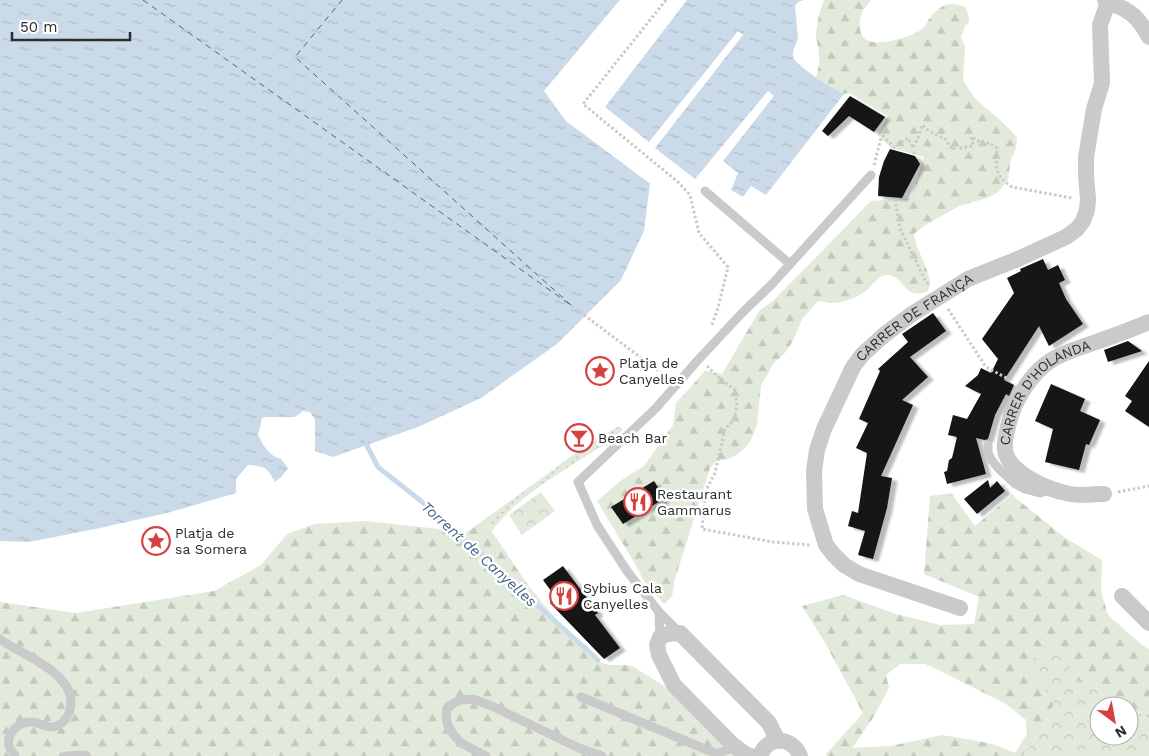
<svg xmlns="http://www.w3.org/2000/svg" width="1149" height="756" viewBox="0 0 1149 756" font-family="'Work Sans',sans-serif">
<defs>
<pattern id="grass-dots" width="8" height="8" patternUnits="userSpaceOnUse" patternTransform="scale(1.25)"><rect width="8" height="8" fill="#e2eadc"/><path d="M2 2h.1M6 6h.1" fill="none" stroke="#c2c9bd" stroke-width="1.8" stroke-linecap="round"/></pattern>
<pattern id="forest-firs" width="22" height="20" patternUnits="userSpaceOnUse" patternTransform="scale(1.25)"><rect width="22" height="20" fill="#e2eadc"/><path d="M5 1l3.5 6h-7zM16 11l3.5 6h-7z" fill="#c2c9bd"/></pattern>
<pattern id="park-crowns" width="20" height="18" patternUnits="userSpaceOnUse" patternTransform="scale(1.25)"><rect width="20" height="18" fill="#e2eadc"/><path d="M2 6a3 3 0 1 1 6 0M12 15a3 3 0 1 1 6 0" fill="none" stroke="#c2c9bd"/></pattern>
<pattern id="water-ripples" width="26" height="14" patternUnits="userSpaceOnUse" patternTransform="scale(1.25)"><rect width="26" height="14" fill="#cadae8"/><path d="M2 4q2-2 4 0t4 0M15 11q2-2 4 0t4 0" fill="none" stroke="#aebbc7"/></pattern>
<filter id="shadow"><feDropShadow dx="5.5" dy="3" stdDeviation="1" flood-color="#0004"/></filter>
</defs>
<rect width="100%" height="100%" fill="#fff"/>
<path fill="url(#grass-dots)" d="M619,426L623,430C580,465 525,486 492,531L484,520L580,450Z"/>
<g fill="url(#forest-firs)" fill-rule="evenodd">
<path d="M824,0H871C863,10 859,14 860,28C861,49 889,42 902,38C909,36 917,34 923,28C925,26 927,22 929,19C939,6 949,0 965,7L969,17V22L965,26L961,37L965,47L963,80L974,97L981,104L999,119L1013,133L1017,138L1016,149L1011,159L1008,180L1001,189L997,193L987,198L959,206L924,226L914,234C914,247 935,278 929,288C926,294 917,295 911,292C902,287 899,275 887,275C878,275 872,286 866,291C857,297 844,303 833,303C828,303 823,301 818,301L802,319L793,341L784,354L773,364L761,386L757,425L751,440L747,446L738,454L728,459L716,461L710,468L675,579C672,591 676,595 664,604L645,583L634,562L597,501L623,479L644,466L673,425L676,403L705,371L722,374L759,311L775,299L871,201L911,198L924,157L891,148L878,135L888,116L849,93L844,94L816,77C818,70 820,64 819,57C819,50 817,43 816,36C816,26 820,9 824,0Z"/>
<path d="M951,493L975,526L1012,495L1064,537L1102,560L1101,591L1108,615L1142,645L1149,649V718L1129,707V706H1126L1078,681L1054,702L1047,722L1023,756H827L826,754L863,713L824,641L802,606L843,595L896,614L940,625L974,624L979,597L924,574L930,496ZM900,664H926L1006,704L1026,720L1027,734L1015,753L996,745L978,741L942,735L891,746L852,748L873,718L889,688L886,675Z"/>
<path d="M484,520L528,585L545,606L562,626L600,662L609,665H626L634,667L664,686L676,697L736,756H0V602L76,613L214,591L261,565L287,534L315,524L366,521L467,532Z"/>
</g>
<g fill="url(#park-crowns)">
<path d="M541,492L555,511L522,535L509,515Z"/>
<path d="M1055,644L1078,681L1126,706H1099V736H1129V707L1149,718V756H1023L1047,722L1054,702L1025,664Z"/>
</g>
<g fill="url(#water-ripples)">
<path d="M0,0H620L545,91L566,121L650,183L644,231L621,280L557,344L481,398L418,427L333,457L315,451V420L310,412L303,411L295,417H266L262,418L258,435C263,445 269,456 281,459L288,468L282,476L275,482C267,467 265,466 248,465L236,479V493L167,513L100,528L29,542L0,541Z"/>
<path d="M687,0H804L798,2L795,6L798,37C797,44 792,50 793,56C795,67 834,88 844,94L766,195L751,186L743,197L731,190L738,173L723,161L774,96L768,91L695,179L655,148L743,35L738,31L649,142L605,107Z"/>
</g>
<path fill="#fff" d="M620,0H623L548,91L568,119L651,181L652,185L566,121L544,91Z"/>
<g fill="none" stroke-linecap="round" stroke-linejoin="round">
<path stroke="#cadae8" stroke-width="5" d="M366,444L378,467L421,501L511,581L598,660"/>
<path stroke="#436788" stroke-width="1" stroke-dasharray="6 5" stroke-linecap="butt" d="M143,0L572,306L295,57L342,0"/>
</g>
<g fill="#141414" filter="url(#shadow)">
<path d="M850,96L885,117L874,132L849,116L828,136L822,131Z"/>
<path d="M890,149L915,156L920,164L902,198L878,196L879,177L884,161Z"/>
<path d="M1043,259L1048,270L1058,265L1065,280L1059,283L1066,299L1083,324L1049,346L1039,326L1004,380L1014,385L1009,396L1006,394L995,415L988,439L985,440L976,438L986,474L947,484L944,472L947,471L949,460L952,458L957,437L948,435L953,415L967,419L981,394L965,386L978,375L981,368L991,373L998,359L982,339L1014,293L1007,278L1021,271L1020,269Z"/>
<path d="M933,313L946,331L910,357L928,377L902,400L913,405L881,476L892,478L887,508L873,559L858,555L865,531L848,526L852,511L858,513L867,453L856,448L868,423L859,419L880,371L878,369L908,342L902,334Z"/>
<path d="M1128,341L1142,351L1108,362L1104,350Z"/>
<path d="M1149,361V427L1125,411L1132,401L1125,396Z"/>
<path d="M1051,384L1085,399L1080,411L1100,420L1089,445L1086,444L1079,470L1045,462L1053,429L1035,421Z"/>
<path d="M988,480L990,488L997,481L1005,491L977,514L964,499Z"/>
<path d="M654,481L665,498L623,524L611,507Z"/>
<path d="M563,566L598,613L595,615L620,648L604,659L550,603L554,595L543,580Z"/>
</g>
<g fill="none" stroke-linecap="round" stroke-linejoin="round">
<g stroke="#cacaca" stroke-width="3" stroke-dasharray="2.5 2.5" stroke-linecap="butt">
<path d="M666,0L583,104L678,182L690,195L699,233L728,267L718,308L711,327"/>
<path d="M874,165L881,138L883,136L894,147L908,138L913,148L918,138L922,125L929,131L945,139L953,150L956,145L960,148L973,146L971,137L983,144L989,143L997,148C996,167 994,175 1012,187L1072,198"/>
<path d="M895,199L900,228L925,280L929,285"/>
<path d="M572,306L668,378"/>
<path d="M948,309L986,367L1012,381"/>
<path d="M707,366L719,378L735,390L737,406L734,420L725,429L715,473L706,490L702,529L773,542L811,545"/>
<path d="M1118,492L1149,486"/>
</g>
<g stroke="#cacaca" stroke-width="9">
<path d="M705,191L790,264"/>
<path d="M988,445V453L991,459L998,468L1014,483L1025,489L1040,493L1049,490"/>
<path d="M659,612L660,637"/>
<path d="M680,633L659,612L627,571L597,525L578,482L656,408L698,360L742,313L772,284L871,175"/>
<path d="M0,639C21,655 72,671 71,703C71,714 63,727 51,727C44,727 38,722 32,722C19,721 6,733 9,746C10,749 14,753 15,756"/>
<path d="M581,697L717,754L727,750L733,745"/>
<path d="M66,756L85,755L86,756"/>
<path d="M486,756L461,743L453,734L448,726L446,717L447,710L451,705L460,700L473,699L494,707L579,748L602,756"/>
</g>
<g stroke="#cacaca" stroke-width="16">
<path d="M1105,0C1111,5 1117,5 1124,9C1136,15 1143,25 1149,37"/>
<path id="s1" d="M1104,494C1093,494 1081,496 1070,494C1049,490 1007,473 1005,449C1004,441 1007,431 1009,423C1014,402 1026,383 1041,368C1056,354 1077,349 1096,342C1114,336 1132,329 1149,322"/>
<path d="M1122,596L1149,623"/>
<path id="s2" d="M960,608L859,574L844,565L834,555L826,545L815,509L814,471L817,450L824,429L853,367L862,355L884,335L912,314L968,279L1018,259L1066,237L1077,229L1083,221L1087,210L1088,199L1086,176V157L1094,109L1102,83L1100,25L1106,8L1109,4"/>
<path d="M751,756L745,754L733,745L674,685L659,655L657,645L660,637L668,634L680,633L769,723L778,741"/>
<path d="M760,756C768,735 792,736 800,756"/>
</g>
</g>
<defs>
<symbol id="sight-ring" viewBox="-11 -11 22 22"><circle r="9.5" fill="#fff" stroke="#d5413f" stroke-width="1.5"/><path d="M0-6L1.8-2.2L6-1.7L2.9 1.2L3.7 5.4L0 3.3L-3.7 5.4L-2.9 1.2L-6-1.7L-1.8-2.2Z" fill="#d5413f"/></symbol>
<symbol id="bar-ring" viewBox="-11 -11 22 22"><circle r="9.5" fill="#fff" stroke="#d5413f" stroke-width="1.5"/><path d="M-6-5H6L.8 .8V4.5H3.5V6h-7V4.5H-.8V.8Z" fill="#d5413f"/></symbol>
<symbol id="restaurant-ring" viewBox="-11 -11 22 22"><circle r="9.5" fill="#fff" stroke="#d5413f" stroke-width="1.5"/><path d="M-5-6h1v4h1v-4h1v4h1v-4h1v5L-1.5 .5V6h-2V.5L-5-1ZM5-6V6H3V1.5H1.5Q1.5-4 5-6Z" fill="#d5413f"/></symbol>
</defs>
<g fill-rule="evenodd">
<use href="#sight-ring" x="584" y="355" width="32" height="32"/>
<use href="#bar-ring" x="563" y="422" width="32" height="32"/>
<use href="#restaurant-ring" x="622" y="486" width="32" height="32"/>
<use href="#sight-ring" x="140" y="525" width="32" height="32"/>
<use href="#restaurant-ring" x="548" y="580" width="32" height="32"/>
</g>
<g text-anchor="middle" stroke-width="5" stroke-linejoin="round" paint-order="stroke">
<g font-size="14" fill="#2d2d2d" stroke="#fff">
<text dy="5" stroke="none"><textPath href="#s2" startOffset="418">CARRER DE FRANÇA</textPath></text>
<text dy="5" stroke="none"><textPath href="#s1" startOffset="192">CARRER D'HOLANDA</textPath></text>
</g>
<g font-size="14" fill="#2d2d2d" stroke="#fff" text-anchor="start">
<text x="619" y="368">Platja de<tspan x="619" dy="16">Canyelles</tspan></text>
<text x="598" y="443">Beach Bar</text>
<text x="657" y="499">Restaurant<tspan x="657" dy="16">Gammarus</tspan></text>
<text x="175" y="538">Platja de<tspan x="175" dy="16">sa Somera</tspan></text>
<text x="583" y="593">Sybius Cala<tspan x="583" dy="16">Canyelles</tspan></text>
</g>
<g font-size="15" font-style="italic" fill="#436788" stroke="#fff">
<text transform="translate(479 554) rotate(42)" y="5">Torrent de Canyelles</text>
</g>
</g>
<g transform="translate(1114 721) rotate(148)"><circle r="24" fill="#ffffff" stroke="#ababab"/>
<path d="M0-4L9 19L0 12L-9 19Z" fill="#d5413f"/>
<text y="-8" font-size="14" font-weight="bold" text-anchor="middle" fill="#2d2d2d">N</text>
</g>
<path d="M12 32v8h118v-8" fill="none" stroke="#2d2d2d" stroke-width="2.5"/>
<text x="20" y="32" font-size="15" fill="#2d2d2d" stroke="#ffffff" stroke-width="4" paint-order="stroke">50 m</text>
</svg>
